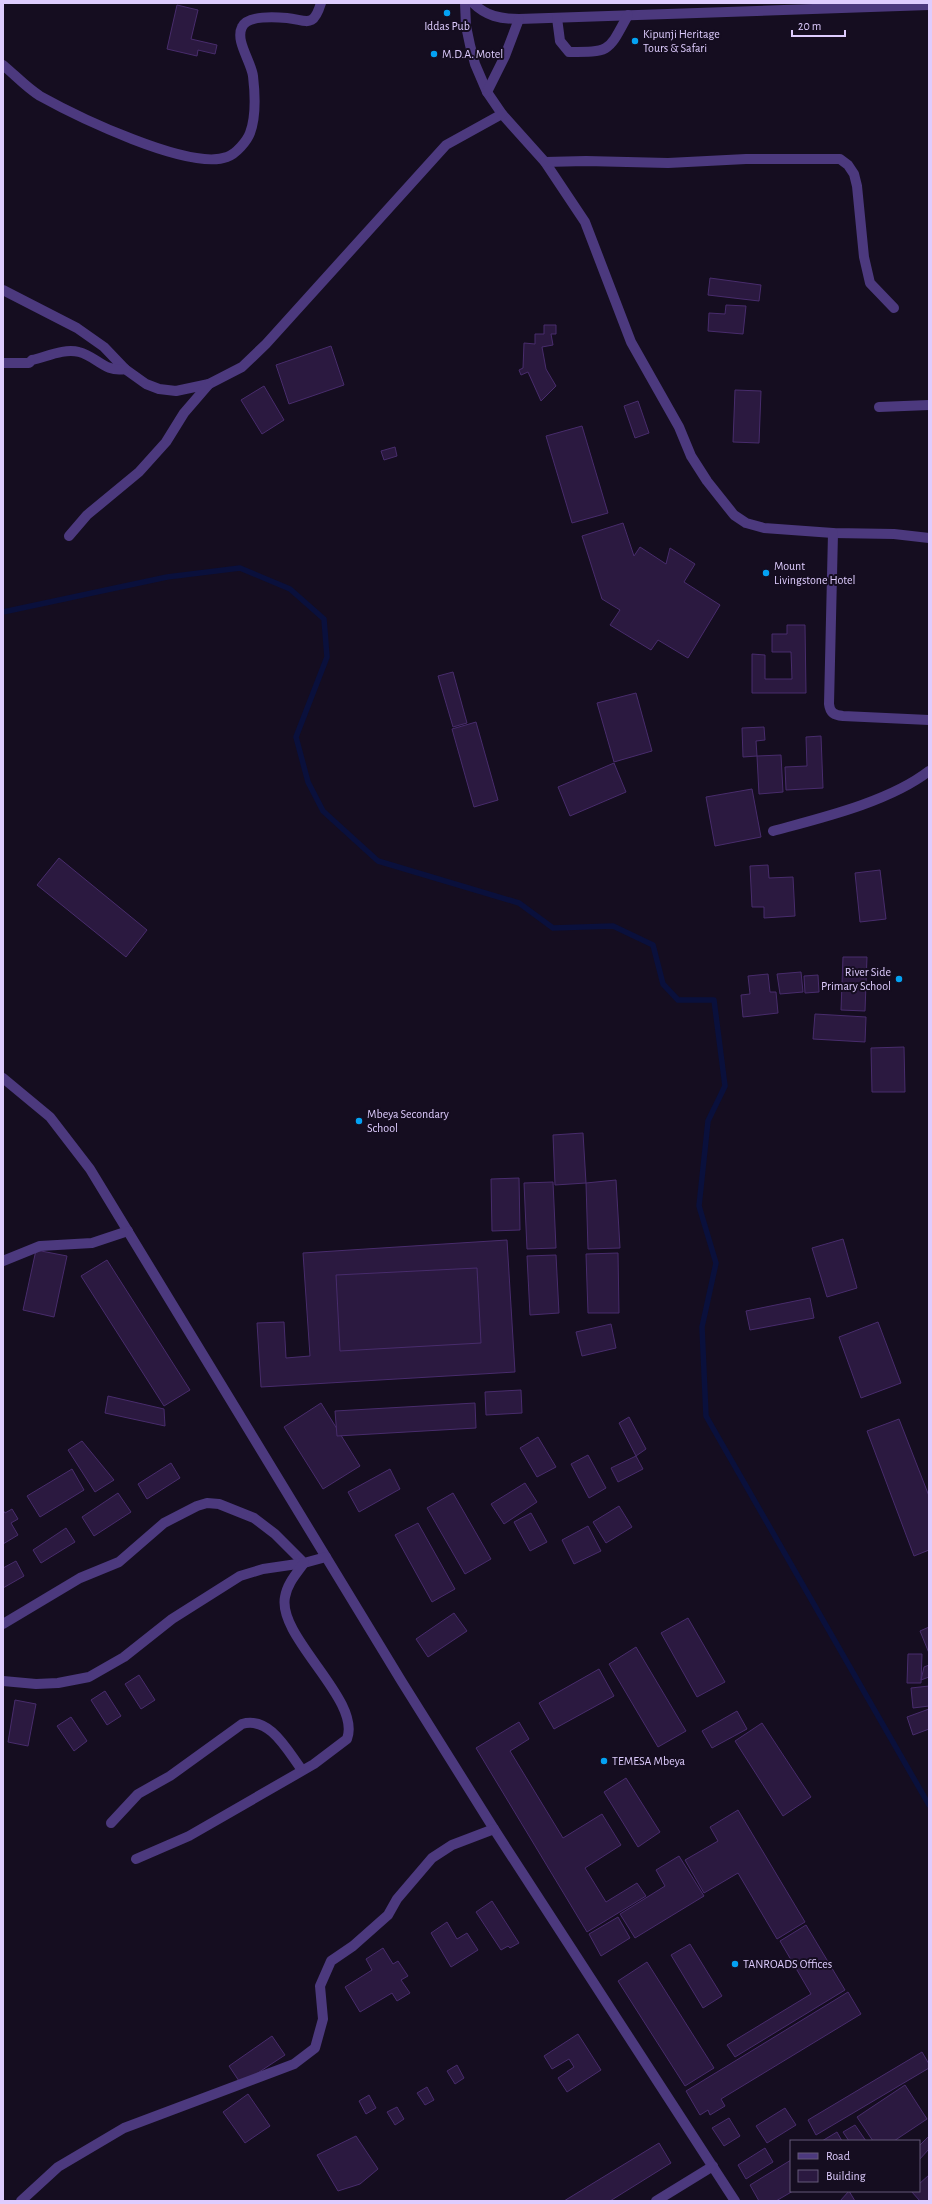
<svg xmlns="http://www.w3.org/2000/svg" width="932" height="2204" viewBox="0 0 932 2204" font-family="'Alegreya Sans',sans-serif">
<rect width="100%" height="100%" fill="#150d20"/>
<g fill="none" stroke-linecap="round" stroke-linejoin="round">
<path stroke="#0a103c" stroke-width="5.5" d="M3,612L167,577L240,568L290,589L324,619L327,657L296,737L308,782L323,811L378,861L519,903L553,928L613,926L653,945L663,984L678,1000H714L725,1086L708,1121L699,1206L716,1263L702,1327L706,1416L929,1805"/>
</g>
<g fill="#2b1940" stroke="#482c6c">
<path d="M177,5L198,10L191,39L217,45L215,54L198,50L197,56L167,49Z"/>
<path d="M710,278L761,285L759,301L708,295Z"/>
<path d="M726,305L746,306L743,334L708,331L709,313L725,314Z"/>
<path d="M544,325H556V334H551L553,345L542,347L546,369L556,386L541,401L528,372L521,375L519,370L523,368L524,343L535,344V334H544Z"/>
<path d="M331,346L344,385L289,404L276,365Z"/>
<path d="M264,386L284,420L262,434L241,400Z"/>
<path d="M735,390L761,391L759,443L733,442Z"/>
<path d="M638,401L649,433L635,438L624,406Z"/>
<path d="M582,426L608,513L572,523L546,436Z"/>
<path d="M395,447L397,456L384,460L381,451Z"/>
<path d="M623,523L634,556L640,547L666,564L670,548L695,564L684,582L720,605L688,658L658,640L651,650L610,625L620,610L602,599L582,536Z"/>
<path d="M787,625H805L806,693H752V654L765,655V679H792L791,652H772V634H787Z"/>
<path d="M453,672L467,723L453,727L438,676Z"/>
<path d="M636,693L652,751L614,762L597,703Z"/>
<path d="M476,722L498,800L474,807L452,729Z"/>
<path d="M764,727L765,740L756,741L757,756L743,757L742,728Z"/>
<path d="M821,736L823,788L786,790L785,767L807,766L806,737Z"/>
<path d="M781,755L783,792L759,794L757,756Z"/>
<path d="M614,763L626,792L570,816L558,787Z"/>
<path d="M752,789L761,837L715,846L706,797Z"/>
<path d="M59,858L147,930L126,957L37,885Z"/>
<path d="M768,865L769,878L793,877L795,916L764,918V907H752L750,866Z"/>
<path d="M880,870L886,919L860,922L855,873Z"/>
<path d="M843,957H867L865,1011L841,1010Z"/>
<path d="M801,972L803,992L780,994L777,974Z"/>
<path d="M768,974L770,992H776L778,1013L743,1017L741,995L750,994L748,976Z"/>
<path d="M818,975L819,992L805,993L804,976Z"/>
<path d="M815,1014L866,1017L865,1042L813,1039Z"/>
<path d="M904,1047L905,1092H872L871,1048Z"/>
<path d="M583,1133L586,1183L555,1185L553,1135Z"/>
<path d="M519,1178L520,1230L492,1231L491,1179Z"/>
<path d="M616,1180L620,1248L588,1249L586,1183Z"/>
<path d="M553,1182L556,1248L527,1249L524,1183Z"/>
<path d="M843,1239L857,1288L827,1297L812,1248Z"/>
<path d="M507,1240L515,1372L261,1387L257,1323L284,1322L286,1358L310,1356L303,1253Z"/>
<path d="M36,1250L67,1256L54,1317L23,1310Z"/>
<path d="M618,1253L619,1313H588L586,1254Z"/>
<path d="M556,1255L559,1313L530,1315L527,1256Z"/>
<path d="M107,1260L190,1390L164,1406L81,1276Z"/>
<path d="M477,1268L481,1343L340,1351L336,1275Z"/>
<path d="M810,1298L814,1318L750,1330L746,1311Z"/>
<path d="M878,1322L901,1383L861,1398L839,1337Z"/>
<path d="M611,1324L616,1348L582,1356L576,1332Z"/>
<path d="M521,1390L522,1413L486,1415L485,1392Z"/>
<path d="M108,1396L164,1409L165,1426L105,1413Z"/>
<path d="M321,1403L360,1466L323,1489L284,1427Z"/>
<path d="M475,1403L476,1428L337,1436L335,1411Z"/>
<path d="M629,1417L646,1449L636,1456L619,1423Z"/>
<path d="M899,1419L929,1496V1550L914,1556L867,1431Z"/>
<path d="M538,1437L556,1467L537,1477L520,1448Z"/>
<path d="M82,1441L114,1480L95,1492L68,1450Z"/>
<path d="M588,1455L606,1488L589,1498L571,1464Z"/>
<path d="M636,1456L643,1469L618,1482L611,1468Z"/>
<path d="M171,1463L180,1478L147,1499L138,1484Z"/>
<path d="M72,1469L84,1490L40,1517L27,1496Z"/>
<path d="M390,1469L400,1489L359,1512L348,1492Z"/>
<path d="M525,1483L537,1502L504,1524L491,1504Z"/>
<path d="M118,1493L131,1512L94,1536L82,1517Z"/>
<path d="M453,1493L491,1559L465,1574L427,1508Z"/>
<path d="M619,1506L632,1527L606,1543L593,1522Z"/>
<path d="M12,1509L18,1519L11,1523L18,1535L3,1544V1510L5,1513Z"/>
<path d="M531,1513L547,1542L530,1551L514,1522Z"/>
<path d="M418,1523L455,1589L432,1602L395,1535Z"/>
<path d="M588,1526L601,1551L574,1564L562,1540Z"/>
<path d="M66,1528L75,1542L41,1563L33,1550Z"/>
<path d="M16,1561L24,1576L3,1588V1568Z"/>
<path d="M454,1613L467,1631L428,1657L416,1639Z"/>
<path d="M688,1618L725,1682L697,1697L661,1633Z"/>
<path d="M929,1627V1653L920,1631Z"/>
<path d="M636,1647L686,1731L658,1747L609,1664Z"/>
<path d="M908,1654H922L921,1683H907Z"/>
<path d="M929,1665V1677L921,1680L924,1667Z"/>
<path d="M599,1669L614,1696L554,1729L539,1703Z"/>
<path d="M139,1675L155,1700L141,1709L125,1684Z"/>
<path d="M929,1686V1706L913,1708L911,1688Z"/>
<path d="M105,1691L121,1716L107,1725L91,1700Z"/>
<path d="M15,1700L36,1704L28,1746L8,1742Z"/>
<path d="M929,1709V1729L913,1735L907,1717Z"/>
<path d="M737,1711L747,1729L712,1748L702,1731Z"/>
<path d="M71,1717L87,1741L74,1751L57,1726Z"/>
<path d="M519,1722L529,1739L510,1751L563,1838L602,1814L621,1845L585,1868L606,1902L637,1883L646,1896L587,1932L476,1748Z"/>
<path d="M762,1723L811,1797L783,1816L735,1741Z"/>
<path d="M626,1778L660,1832L638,1847L604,1792Z"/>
<path d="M738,1810L805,1922L777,1939L738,1873L704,1893L685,1860L718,1841L710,1827Z"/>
<path d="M679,1856L704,1896L635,1938L620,1914L665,1886L656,1870Z"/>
<path d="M492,1901L519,1943L510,1948L508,1946L501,1950L476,1912Z"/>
<path d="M618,1917L630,1938L601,1956L589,1934Z"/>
<path d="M447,1922L457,1939L467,1933L478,1950L451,1967L431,1933Z"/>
<path d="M806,1925L845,1990L735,2057L727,2045L811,1994L780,1941Z"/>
<path d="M690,1944L722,1996L703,2008L671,1955Z"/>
<path d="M383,1948L393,1964L398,1961L408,1976L401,1980L410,1993L397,2001L392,1993L360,2012L345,1987L372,1970L366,1959Z"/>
<path d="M647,1962L714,2068L685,2086L618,1981Z"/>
<path d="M848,1992L861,2014L721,2099L725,2106L710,2115L708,2110L700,2115L686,2091Z"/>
<path d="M578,2034L601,2070L567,2092L558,2078L574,2067L569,2059L552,2069L544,2056Z"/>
<path d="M272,2036L285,2055L241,2084L229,2066Z"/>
<path d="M922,2052L929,2064V2068L816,2135L808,2120Z"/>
<path d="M457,2065L464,2078L455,2084L447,2071Z"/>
<path d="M905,2085L927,2119L894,2141H873L857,2117Z"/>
<path d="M427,2087L434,2100L425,2105L417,2093Z"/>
<path d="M248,2094L270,2126L245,2143L223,2112Z"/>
<path d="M369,2095L376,2108L366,2114L359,2101Z"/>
<path d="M397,2107L404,2119L395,2125L387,2112Z"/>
<path d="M785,2108L796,2125L767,2143L756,2126Z"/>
<path d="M729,2118L740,2136L724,2146L712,2128Z"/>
<path d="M855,2125L866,2141H849L843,2132Z"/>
<path d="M837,2132L842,2141H822Z"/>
<path d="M356,2136L378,2169L360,2184L338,2191L317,2155Z"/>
<path d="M929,2136V2149L919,2160V2146Z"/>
<path d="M659,2143L671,2163L610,2201H564Z"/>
<path d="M765,2148L773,2162L746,2179L738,2165Z"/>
<path d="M791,2160L793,2191L776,2201H759L750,2185Z"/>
<path d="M929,2175V2201H920L911,2191H919V2184Z"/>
<path d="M849,2191L855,2201H840Z"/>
</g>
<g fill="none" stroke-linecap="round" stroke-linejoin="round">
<g stroke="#4c397e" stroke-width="10">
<path d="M465,3L466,26L470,45L475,64L487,92L502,114L545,162L585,222L631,342L679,427L691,456L707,481L734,515L746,523L764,528L833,533L894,534L929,538"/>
<path d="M473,3C486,16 500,19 519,19L929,5"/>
<path d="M557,18L560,41L569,52C611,52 608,52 628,15"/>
<path d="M3,65C15,75 27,88 40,96C76,116 189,171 227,157C236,154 247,141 250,133C256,117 255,93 253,76C251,61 235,41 242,27C247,15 276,17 287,18C307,20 313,29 321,3"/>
<path d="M487,92L505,56L519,19"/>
<path d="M545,162L586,161L668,163L746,159H840L848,165L854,174L857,186L864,257L870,283L894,308"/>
<path d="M3,290L77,328L104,347L125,369L146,384L159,389L176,391L209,384L242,367L266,344L446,145L502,114"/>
<path d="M3,363H29L32,360C46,357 64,348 79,352C96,356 105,373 125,369"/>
<path d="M879,407L929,405"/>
<path d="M833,533L829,704C830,713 834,715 843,716L929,720"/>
<path d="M69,536L87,515L139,472L166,442L184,413L209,384"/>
<path d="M773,831C821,818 889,802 929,771"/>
<path d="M3,1078L50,1117L90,1169L402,1682L494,1829L735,2201"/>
<path d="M3,1261L40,1246L92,1243L128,1231"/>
<path d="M3,1624L80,1578L119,1562L164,1523L197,1506L207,1503L219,1504L254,1518L275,1534L304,1563L326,1557"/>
<path d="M3,1681L36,1684L58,1683L89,1677L124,1657L172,1619L240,1576L263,1569L304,1563"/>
<path d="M111,1823L138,1794L170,1776L242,1724C270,1716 287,1750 302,1770"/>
<path d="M136,1859L189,1836L314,1764L347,1739C362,1700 277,1637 285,1597C287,1584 296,1574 304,1563"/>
<path d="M21,2201L58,2167L124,2128L294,2064L315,2048L323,2019L320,1986L331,1961L353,1946L388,1915L397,1899L432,1858L452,1845L494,1829"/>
<path d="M656,2201L713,2166"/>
</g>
</g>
<g fill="#04a2f3" stroke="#150d20" stroke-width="1.5">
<circle cx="447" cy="13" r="4"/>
<circle cx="635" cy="41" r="4"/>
<circle cx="434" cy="54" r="4"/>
<circle cx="766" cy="573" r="4"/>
<circle cx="899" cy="979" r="4"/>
<circle cx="359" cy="1121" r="4"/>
<circle cx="604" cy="1761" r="4"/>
<circle cx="735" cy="1964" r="4"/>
</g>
<g text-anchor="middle" stroke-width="4" stroke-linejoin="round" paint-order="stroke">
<g font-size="12" fill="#deccfe" stroke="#150d20" text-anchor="start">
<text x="447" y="30" text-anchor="middle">Iddas Pub</text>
<text x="643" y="38">Kipunji Heritage<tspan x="643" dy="14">Tours &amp; Safari</tspan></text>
<text x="442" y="58">M.D.A. Motel</text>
<text x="774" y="570">Mount<tspan x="774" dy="14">Livingstone Hotel</tspan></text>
<text x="891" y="976" text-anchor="end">River Side<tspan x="891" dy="14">Primary School</tspan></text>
<text x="367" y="1118">Mbeya Secondary<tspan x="367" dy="14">School</tspan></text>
<text x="612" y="1765">TEMESA Mbeya</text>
<text x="743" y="1968">TANROADS Offices</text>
</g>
</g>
<rect width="932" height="2204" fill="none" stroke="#deccfe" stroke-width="8"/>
<rect x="790" y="2140" width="130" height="52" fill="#150d20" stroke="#655979"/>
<rect x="798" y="2153" width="20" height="6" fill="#4c397e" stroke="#655979"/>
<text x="826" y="2160" font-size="12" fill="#deccfe">Road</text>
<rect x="798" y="2170" width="20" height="12" fill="#2b1940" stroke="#655979"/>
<text x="826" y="2180" font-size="12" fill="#deccfe">Building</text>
<path d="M792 30v6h53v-6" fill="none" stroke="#deccfe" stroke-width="2"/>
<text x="798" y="30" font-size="12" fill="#deccfe" stroke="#150d20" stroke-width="3" paint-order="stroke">20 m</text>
</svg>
